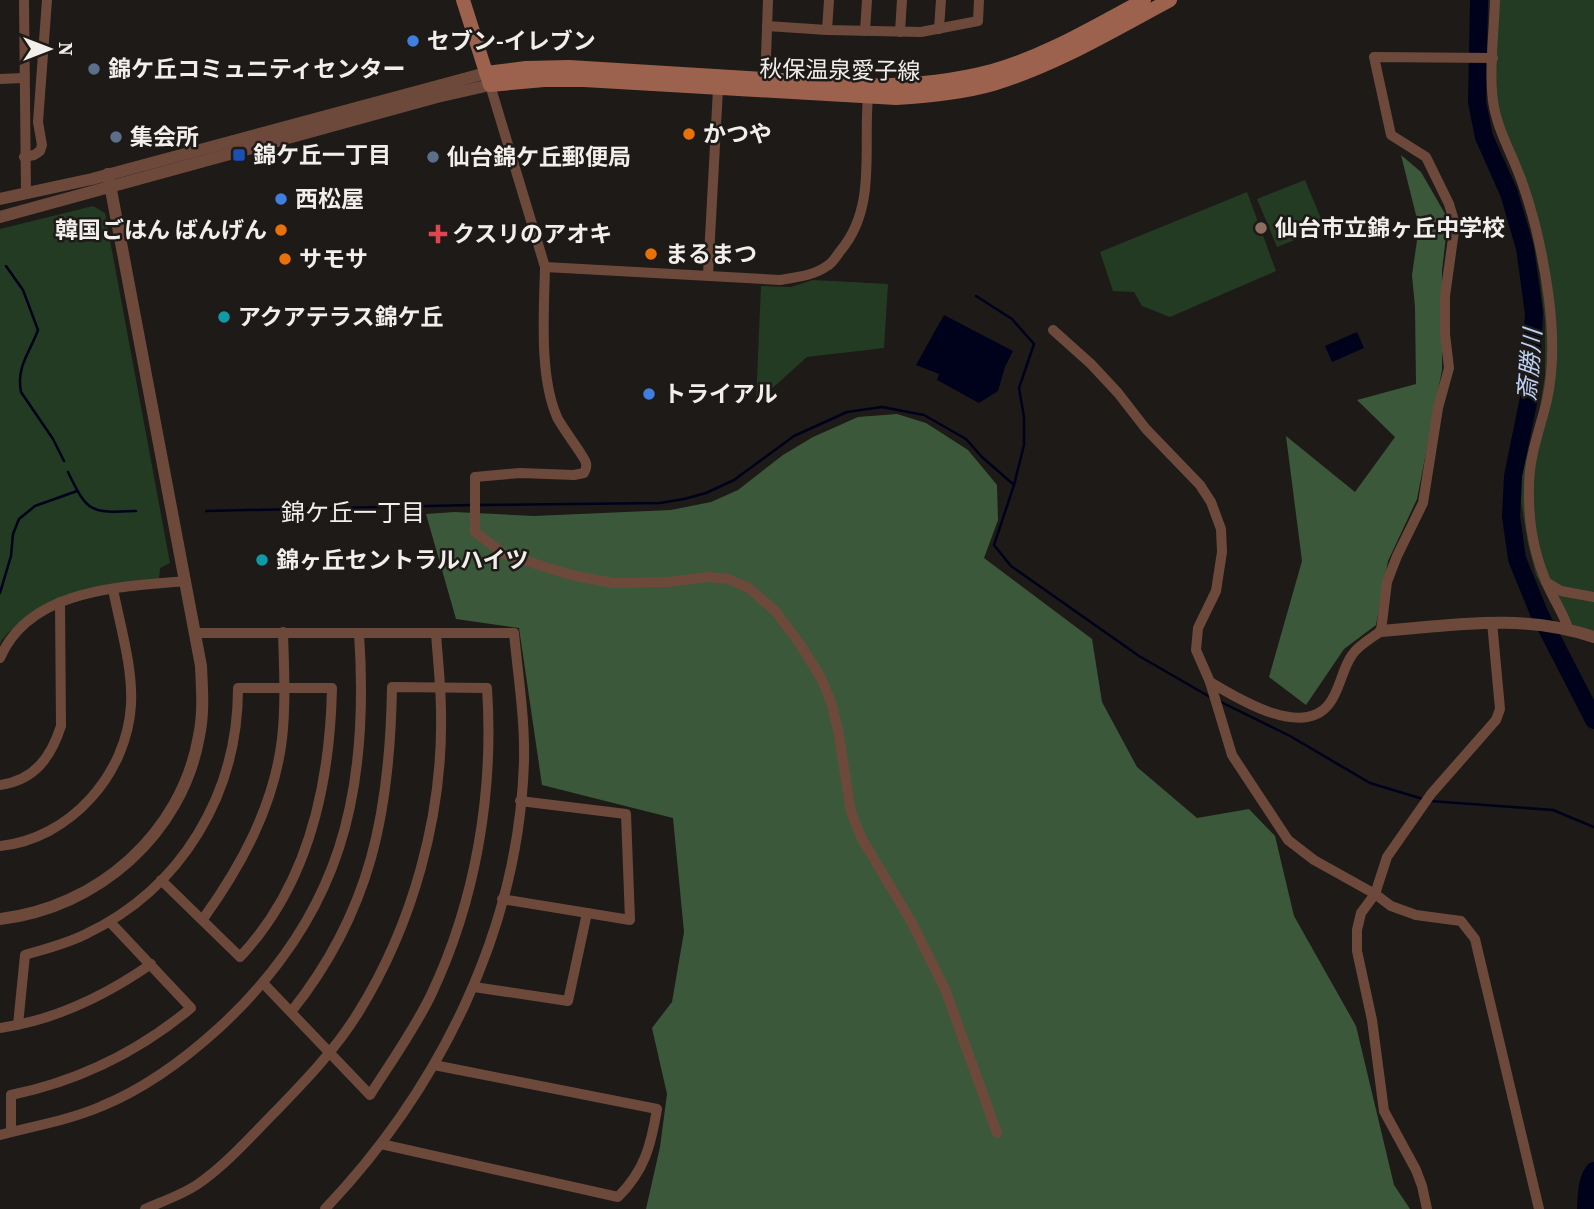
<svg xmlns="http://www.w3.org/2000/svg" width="1594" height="1209" viewBox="0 0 1594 1209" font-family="'Source Serif 4','Noto Sans JP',serif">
<rect width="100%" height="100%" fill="#1e1a17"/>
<g fill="#233b22">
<path d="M1492,0H1594V637L1559,618L1536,575L1528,544L1521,502L1522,471L1538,419L1545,375V322L1540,276L1531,229L1519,187L1500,139Z"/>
<path d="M1305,180L1325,228L1277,247L1257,199Z"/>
<path d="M1247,192L1276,271L1170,317L1142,306L1134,292L1113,291L1100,252Z"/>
<path d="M93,206L105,213L170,563L160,568L159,580C108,583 58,588 19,623C12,630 4,635 0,644V229Z"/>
<path d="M813,280L888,284L884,348L807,357L756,403L761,286L791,287Z"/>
</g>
<g fill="#3b593a">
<path d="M1401,155L1421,172L1448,219L1442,271V370L1417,499L1388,561L1376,625L1344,649L1306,705L1269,677L1302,561L1286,436L1355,492L1395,437L1357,400L1416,384L1415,307L1412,275L1419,227Z"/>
<path d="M897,414L926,423L968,450L997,485L998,520L984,558L1092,639L1102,702L1137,767L1197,818L1249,809L1275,836L1294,916L1356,1026L1394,1185L1410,1209H646L660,1147L667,1094L652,1028L672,1002L684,932L673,818L542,785L519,628L456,619L426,514L455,512L534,516L671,510L711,502L738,490L783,455L813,437L858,417Z"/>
</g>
<g fill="#00021b">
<path d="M944,315L1013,351L1005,367L998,391L979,403L937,380L939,374L916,365Z"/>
<path d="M1357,332L1364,348L1332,362L1325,346Z"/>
</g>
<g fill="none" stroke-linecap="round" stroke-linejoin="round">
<g stroke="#00021b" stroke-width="2.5">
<path d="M6,266L23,290L38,330C30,352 16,367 21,392L53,439L64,461"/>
<path d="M976,296L1012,319L1034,344L1019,388L1024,417V445L1014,485"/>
<path d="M68,472C88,514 91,513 136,511"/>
<path d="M478,505L660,503L684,499L706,493L734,480L794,436L847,412L882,407L924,415L966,439L982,457L1014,485L994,545L1011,566L1139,656L1210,697"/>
<path d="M206,511L472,505"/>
<path d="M0,593L11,556L13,534L19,519L35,506L77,491"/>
<path d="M1219,701L1290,736L1370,783L1423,799"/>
<path d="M1430,801L1553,810L1594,827"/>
</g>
<g stroke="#00021b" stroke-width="18">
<path d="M1479,0L1477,102L1484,137L1509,193L1525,248L1534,313L1530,393L1513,476L1511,516L1517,559L1539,613L1594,720"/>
<path d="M1586,1209C1587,1196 1586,1182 1594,1171"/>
</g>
<g stroke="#6d493c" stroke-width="10">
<path d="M24,0L26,194"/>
<path d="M1495,0C1494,33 1489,68 1493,101C1497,131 1514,157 1523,185C1536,222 1544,261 1549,299C1553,331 1554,368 1547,400C1540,429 1529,456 1529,487C1528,521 1534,555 1548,586C1554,600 1563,613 1568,628"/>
<path d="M767,26L827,30L921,32L978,21L979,0"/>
<path d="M939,29L941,0"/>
<path d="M827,30L829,0"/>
<path d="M865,31L867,0"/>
<path d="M900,32L902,0"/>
<path d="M0,79L24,78"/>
<path d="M490,85L545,267L780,280C796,277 813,276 827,266C833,263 837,255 841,250C877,207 863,148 868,97"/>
<path d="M765,85L768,0"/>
<path d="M24,157L34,155L40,151L42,145L38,122L47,0"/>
<path d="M545,267C544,312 539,376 557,417C562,428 585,457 586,463C587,468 586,468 584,473L574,475L520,473L475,477V532L504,554L571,575L613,583L668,582L709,577L728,579L749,588L776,612L800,644L821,678L831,702L838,730L851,812L861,837L912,923L945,989L997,1133"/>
<path d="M708,275L718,89"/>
<path d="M1053,330L1091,364L1118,393L1146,429L1200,485L1211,502L1221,529L1222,552L1216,591L1198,628L1196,650L1210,682L1232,755L1288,840L1314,860L1375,894L1391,906L1416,915L1461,921L1475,939L1539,1209"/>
<path d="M1546,582L1561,591L1594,597"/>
<path d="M195,633H514C518,676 525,718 524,761C519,929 440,1088 325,1209"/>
<path d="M0,658C30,588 122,587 186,581"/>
<path d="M1210,682C1237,698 1302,739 1329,704C1340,690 1342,669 1352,655C1358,645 1372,638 1381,631L1387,582L1397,556L1423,503L1438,408L1449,368L1445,334V296L1455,224L1449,204L1426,157L1391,135L1374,57L1493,58"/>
<path d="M0,785C35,780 51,757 61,726L60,602"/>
<path d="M0,846C70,839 127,774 131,705C133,667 120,626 113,589"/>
<path d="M502,899L630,920L626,814L520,801"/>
<path d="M203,919C241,866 274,806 282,739C286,703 284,668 283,632"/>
<path d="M263,983L370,1095C391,1062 414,1030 431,995C476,900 494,792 487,688L392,687C390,812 371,912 291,1012"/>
<path d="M474,987L568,1001L587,913"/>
<path d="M18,1025L25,955C45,949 66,944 86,934C182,888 238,794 238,688H332C330,784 308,885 240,957L161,880"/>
<path d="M0,1028C56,1020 105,996 151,964"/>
<path d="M11,1132V1095C79,1081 138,1052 191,1008L110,922"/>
<path d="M0,1135C34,1126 70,1120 102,1106C146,1088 185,1059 220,1027C341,915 370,793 359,633"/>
<path d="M381,1144L618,1197C645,1170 651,1145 657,1109L434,1065"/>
<path d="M145,1209C163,1201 182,1195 198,1184C227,1164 251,1136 276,1111C306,1080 335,1050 358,1013C412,926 443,817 441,714C441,687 438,661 436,634"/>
<path d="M1427,1209L1422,1186L1416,1170L1384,1111L1372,1020L1357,951V930L1361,913L1375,894L1387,857L1431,794L1496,720L1500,709L1492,622"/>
</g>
<g stroke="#6d493c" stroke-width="12">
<path d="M0,199L92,179L486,73"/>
<path d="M0,217L437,97L490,85"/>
<path d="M1381,631C1455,625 1522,613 1594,637"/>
<path d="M0,919C97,908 182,834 199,736C204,712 202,690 201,666L108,174"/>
</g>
<g stroke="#9c624d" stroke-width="14">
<path d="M463,0L490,85L544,80H584L896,98C929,96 962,93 993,84C1056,65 1112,31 1170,0"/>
<path d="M486,73L526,68L569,67L863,85C907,86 950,82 992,71C1046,56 1095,26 1144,0"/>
</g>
</g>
<g fill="#3f7fe0" stroke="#1e1a17" stroke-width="2.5">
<circle cx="413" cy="41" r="7"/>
<circle cx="281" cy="199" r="7"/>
<circle cx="649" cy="394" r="7"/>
</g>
<g fill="#5c6f8a" stroke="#1e1a17" stroke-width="2.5">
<circle cx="94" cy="69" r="7"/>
<circle cx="116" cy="137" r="7"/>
<circle cx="433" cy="157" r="7"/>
</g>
<g fill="#e8710a" stroke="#1e1a17" stroke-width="2.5">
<circle cx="689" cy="134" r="7"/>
<circle cx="281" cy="230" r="7"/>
<circle cx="651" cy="254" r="7"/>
<circle cx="285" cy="259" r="7"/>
</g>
<rect fill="#1a4fb4" stroke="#1e1a17" stroke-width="2.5" x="232" y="148" width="14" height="14" rx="3.5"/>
<circle fill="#8d6e63" stroke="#1e1a17" stroke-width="2.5" cx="1261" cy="228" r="7"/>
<path fill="#e0444e" stroke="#1e1a17" stroke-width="2.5" d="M434.5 223.5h7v7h7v7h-7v7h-7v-7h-7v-7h7z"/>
<g fill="#0f9aa8" stroke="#1e1a17" stroke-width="2.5">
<circle cx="224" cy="317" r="7"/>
<circle cx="262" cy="560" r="7"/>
</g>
<g text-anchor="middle" stroke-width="5" stroke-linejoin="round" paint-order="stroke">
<g font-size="23" font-weight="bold" fill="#f1eeec" stroke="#1e1a17" text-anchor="start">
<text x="427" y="49">セブン-イレブン</text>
<text x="108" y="77">錦ケ丘コミュニティセンター</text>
<text x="703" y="142">かつや</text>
<text x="130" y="145">集会所</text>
<text x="253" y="163">錦ケ丘一丁目</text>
<text x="447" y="165">仙台錦ケ丘郵便局</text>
<text x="295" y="207">西松屋</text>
<text x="1275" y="236">仙台市立錦ヶ丘中学校</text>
<text x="267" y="238" text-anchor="end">韓国ごはん ばんげん</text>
<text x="452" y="242">クスリのアオキ</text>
<text x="665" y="262">まるまつ</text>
<text x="299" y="267">サモサ</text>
<text x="238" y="325">アクアテラス錦ケ丘</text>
<text x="663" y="402">トライアル</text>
<text x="276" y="568">錦ヶ丘セントラルハイツ</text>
</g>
<g font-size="23" fill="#f1eeec" stroke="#1e1a17">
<text transform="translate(840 70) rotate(1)" y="8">秋保温泉愛子線</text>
</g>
<g font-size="24" font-style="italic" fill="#bbd0f4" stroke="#1e1a17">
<text transform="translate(1530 365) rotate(-85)" y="8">斎勝川</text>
</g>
<g font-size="24" fill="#f1eeec" stroke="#1e1a17">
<text x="353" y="521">錦ケ丘一丁目</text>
</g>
</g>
<g transform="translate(49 49) rotate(90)" stroke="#1e1a17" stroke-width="5" paint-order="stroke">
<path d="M0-5L12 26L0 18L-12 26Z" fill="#f1eeec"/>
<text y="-10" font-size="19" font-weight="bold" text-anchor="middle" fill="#f1eeec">N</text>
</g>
</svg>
